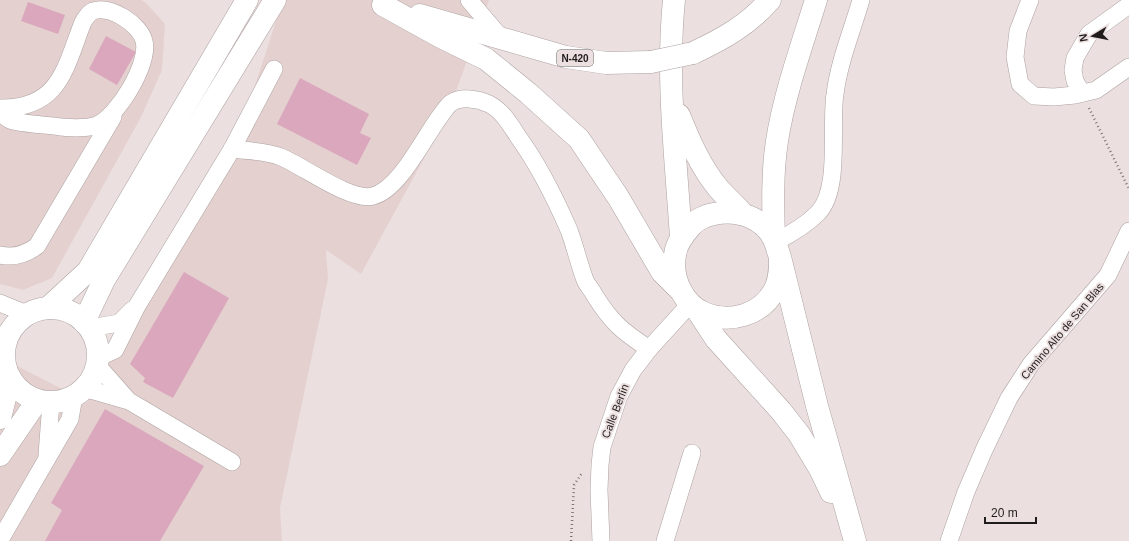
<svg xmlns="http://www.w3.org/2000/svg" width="1129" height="541" viewBox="0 0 1129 541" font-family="Helvetica,sans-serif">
<rect width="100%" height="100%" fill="#ebdfdf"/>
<g fill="#e4d1cf">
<path d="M0,0H141L145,2L165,24L162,70L141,117L52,278L23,290L0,284Z"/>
<path d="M283,0H489L447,116L361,274L326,250L328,279L280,508L282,541H0V357L87,402L246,113Z"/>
</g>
<g fill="#daa7bd">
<path d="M28,2L65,15L58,34L21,21Z"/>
<path d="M106,36L136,52L117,85L89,69Z"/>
<path d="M300,78L369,114L360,133L371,138L357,165L277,124Z"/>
<path d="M184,272L229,298L173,398L143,382L145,378L130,364Z"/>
<path d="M105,409L204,466L160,541H45L62,510L51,503Z"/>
</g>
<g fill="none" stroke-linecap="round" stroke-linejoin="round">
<defs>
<g id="minor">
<path d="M469,0L502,39"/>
<path d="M1030,0L1018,31L1015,57L1020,84L1034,96L1054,97L1075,95L1096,90L1129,67"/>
<path d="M1082,93L1075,81L1073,70L1075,58L1089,34L1129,5"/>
<path d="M0,108C60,109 65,68 83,22C86,18 88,13 93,11C110,5 140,24 144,41C150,63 118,116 97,125C86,129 73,128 61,127C48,125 21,124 10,120C6,118 3,115 0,112"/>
<path d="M232,149C248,151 266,151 281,157C303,166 351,202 373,196C400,189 424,137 441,115C444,111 447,106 451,103C461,96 478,99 489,104C503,111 511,126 519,138C540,167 555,198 569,230C575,246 579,264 585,280C587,285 592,290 595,296C612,323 622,331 649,349"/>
<path d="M775,242C791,234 806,225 818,213C841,189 830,126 835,94C839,62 852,31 861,0"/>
<path d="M0,255C13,258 26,254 37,246L113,117"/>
<path d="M0,303L27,314"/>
<path d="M90,328L119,323L132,310"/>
<path d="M0,335L6,342"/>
<path d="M97,358L115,350L137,306L232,149L274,69"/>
<path d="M97,365L127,399"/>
<path d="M84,388L129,401L232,462"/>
<path d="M47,455L51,402"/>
<path d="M0,540L70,419L74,396"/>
<path d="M601,541L599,490L600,465L602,447L619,396L633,370L649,349L690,304"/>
<path d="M665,541L692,453"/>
<path d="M949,541L966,492L984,450L1009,398L1031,364L1108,275L1129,231"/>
</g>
<g id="major">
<path d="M674,0C666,79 676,159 681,238"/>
<path d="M679,115C689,140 701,168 719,189C726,197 735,205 743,214"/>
<path d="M780,257C780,268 780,279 775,289C762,315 730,324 704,313C683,304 671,278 675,255C676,244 683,235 691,226C696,220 706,215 714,214C738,209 766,218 775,242C777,247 778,252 780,257L817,406L855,541"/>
<path d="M48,308L88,271L247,0"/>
<circle cx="51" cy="355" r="47"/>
<path d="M697,310L716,339L781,411L799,434L820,469L831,492"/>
<path d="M84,322L104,280L275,0"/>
<path d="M0,418L10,378"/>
<path d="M0,455L37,401"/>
</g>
<g id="highway">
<path d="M383,5L441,37L486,59L528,93L579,139L618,197L662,272L679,289"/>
<path d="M420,15L566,57L606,63L651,62"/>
<path d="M693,53C723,39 748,25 770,0"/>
<path d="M774,239C773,206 772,173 777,141C784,95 802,45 816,0"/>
</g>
</defs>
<use href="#minor" stroke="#ada2a1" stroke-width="18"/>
<use href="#major" stroke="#ada2a1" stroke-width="23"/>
<use href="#highway" stroke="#ada2a1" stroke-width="23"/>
<g stroke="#7e7776" stroke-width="2.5" stroke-dasharray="1 3" stroke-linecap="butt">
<path d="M1089,108L1129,189"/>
<path d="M571,541L574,485L582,473"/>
</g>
<use href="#minor" stroke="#fff" stroke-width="17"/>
<use href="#major" stroke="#fff" stroke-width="22"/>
<use href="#highway" stroke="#fff" stroke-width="22"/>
<defs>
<path id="highway-bridge" d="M651,62L693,53"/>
</defs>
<use href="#highway-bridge" stroke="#ada2a1" stroke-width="23" stroke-linecap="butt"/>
<use href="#highway-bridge" stroke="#fff" stroke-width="22"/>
</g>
<g text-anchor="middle" stroke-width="4" stroke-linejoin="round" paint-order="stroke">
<rect fill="#ebdfdf" stroke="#5d5656" stroke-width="1" x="557" y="50" width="36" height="16" rx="3"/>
<g font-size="10" font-weight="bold" fill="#201c1b">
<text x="575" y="62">N-420</text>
</g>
<g font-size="11" fill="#201c1b" stroke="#ebdfdf">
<text transform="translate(1062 331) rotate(-50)" y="4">Camino Alto de San Blas</text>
<text transform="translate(615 411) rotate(-69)" y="4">Calle Berlín</text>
</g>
</g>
<g transform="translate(1093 36) rotate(260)" stroke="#ebdfdf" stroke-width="3" paint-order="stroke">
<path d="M0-3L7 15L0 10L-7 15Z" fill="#201c1b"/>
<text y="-6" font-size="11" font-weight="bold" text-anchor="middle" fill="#201c1b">N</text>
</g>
<path d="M985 517v6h51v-6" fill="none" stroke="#201c1b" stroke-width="2"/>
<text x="991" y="517" font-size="12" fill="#201c1b" stroke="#ebdfdf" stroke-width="3" paint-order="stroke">20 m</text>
</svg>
